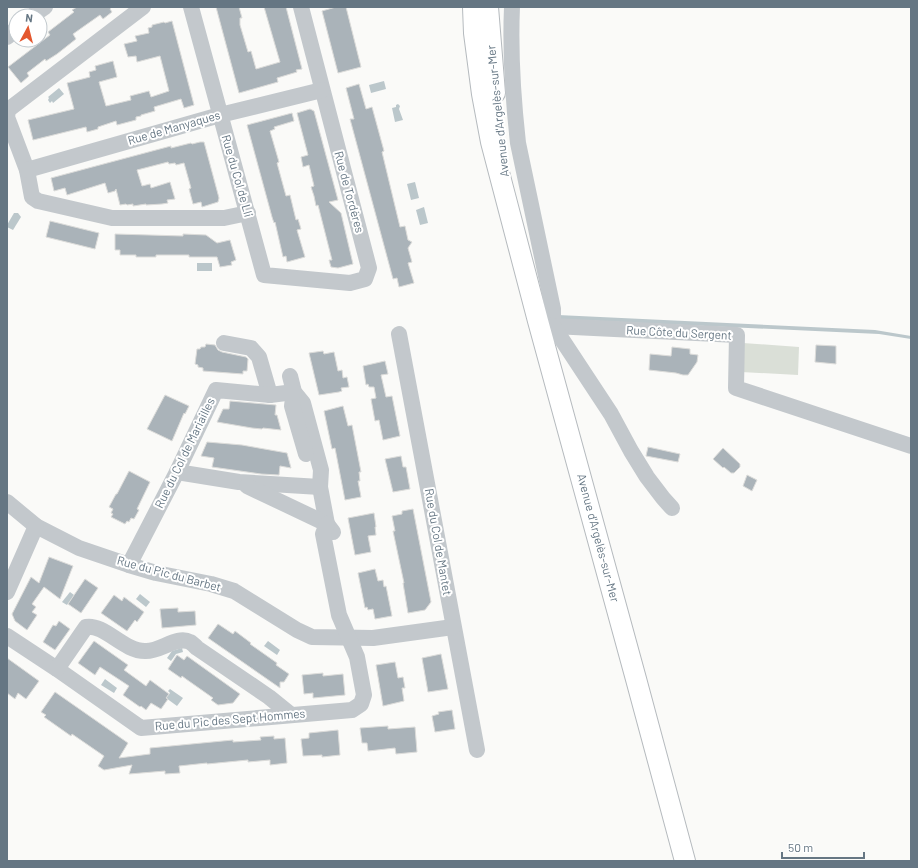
<svg xmlns="http://www.w3.org/2000/svg" width="918" height="868" viewBox="0 0 918 868" font-family="Barlow,sans-serif">
<rect width="100%" height="100%" fill="#fafaf8"/>
<path fill="#dadfd7" d="M743,343L799,347L798,375L741,372Z"/>
<g fill="#bbc7cb">
<path d="M384,81L386,89L371,93L369,85Z"/>
<path d="M59,88L64,94L53,103L52,101L50,103L48,100L49,98L48,97Z"/>
<path d="M396,105L398,104L400,106L399,109L403,120L395,122L392,108L396,107Z"/>
<path d="M415,182L419,198L411,200L407,184Z"/>
<path d="M424,207L428,223L420,225L416,210Z"/>
<path d="M14,213H18L21,217L13,230L7,227V225Z"/>
<rect x="197" y="263" width="15" height="8"/>
<path d="M558,315L875,330L911,336V339L879,334L557,319Z"/>
<path d="M70,592L74,595L67,605L62,602Z"/>
<path d="M140,594L150,602L146,607L136,599Z"/>
<path d="M268,641L280,650L277,655L264,646Z"/>
<path d="M182,648L183,652L176,654L171,661L167,658L172,651Z"/>
<path d="M105,679L117,688L114,693L101,685Z"/>
<path d="M170,689L183,698L177,706L166,698L170,693L168,691Z"/>
</g>
<g fill="#aab3b9" stroke="#dcdcda">
<path d="M77,7H112L110,9L112,12L103,19L100,15L73,34L76,39L57,54L46,61L45,59L27,73L29,76L21,83L8,67L50,35L48,32L74,12L72,10Z"/>
<path d="M216,7H239L242,18H240V25L248,52L251,51L256,69L280,62L264,7H286L302,69L296,70L297,72L277,78L278,82L239,93Z"/>
<path d="M336,7H346L361,67L338,73L322,11Z"/>
<path d="M172,21L194,105L184,108L181,99L154,107L155,111L141,115V116L136,117V120L117,125L116,121L98,127V129L87,132L86,127L33,140L28,120L74,109L67,83L90,77L89,72L96,70L95,66L113,61L117,77L99,82L106,106L131,100L130,96L149,91L151,97L169,91L160,56L137,62L136,56L128,57L124,44L137,41L135,36L149,33L148,28L152,27V25L164,22L165,23Z"/>
<path d="M359,84L366,109L372,107L384,151L382,152L400,227L405,226L408,240L412,242L408,248L412,262L408,263L414,283L399,287L397,278L393,279L350,119H354L346,88Z"/>
<path d="M310,109L314,111L338,200L329,202L341,213L353,264L338,268L331,267L329,260H332L318,205L316,206L314,196L311,187L314,186L309,165L303,167L301,157L308,155L297,113Z"/>
<path d="M292,113L294,121L274,127L275,129L270,131L279,162L277,163L286,196L290,195L296,220L298,219L301,229L297,230L305,257L287,262L286,256L283,257L275,222L274,223L272,217L247,125Z"/>
<path d="M200,142H204L219,198L218,202L202,207L201,202L193,204L189,189L191,188L184,163L176,165L175,163L169,164L168,162L137,170L142,186L150,184L151,188L170,182L175,199L167,200L168,203L162,204L146,205V204L133,206V204L127,205L126,204L120,205L116,189L115,191L108,193L105,183L67,195L65,188L54,191L51,178L171,146V148L191,143L192,144Z"/>
<path d="M50,221L99,233L95,249L46,237Z"/>
<path d="M115,234L183,236V234L206,235L217,243L230,240L236,260L231,262L232,265L220,267L217,257H189V255H156V257H136V255H120V250H115Z"/>
<path d="M206,344L215,345L218,350L222,352L246,357L248,359L247,371H243V374L203,371V368L198,367V365L195,364L197,349H200L201,347H205Z"/>
<path d="M816,345L836,346V364L815,362Z"/>
<path d="M672,347L690,349V354L698,355L697,362L688,375H683L676,373L649,370L650,354L671,356Z"/>
<path d="M323,351L324,354L334,352L338,371L342,370L343,378L347,377L349,387L341,388L342,391L339,392L319,395L309,353Z"/>
<path d="M385,361L388,374L381,375L386,397L392,396L400,436L383,440L379,420L375,421L371,399L376,398L374,387H369L368,384L366,385L363,366Z"/>
<path d="M165,395L189,406L185,414L184,413L172,441L147,429Z"/>
<path d="M230,401L276,405L275,415H277L281,430L263,428L262,429L252,428L217,422L223,409H229Z"/>
<path d="M343,406L348,426L352,425L361,472H359L360,481H358L361,497L345,500L335,448L332,449L324,411Z"/>
<path d="M207,442L242,445L287,453L291,468L280,466L279,475L261,474L212,467L214,458L201,456Z"/>
<path d="M648,447L680,454L678,462L646,456Z"/>
<path d="M723,448L740,464V467L734,473H731L724,467L723,468L713,459Z"/>
<path d="M401,456L403,467H406L410,489L393,492L385,459Z"/>
<path d="M129,471L150,482L137,509L139,510L134,519L131,518L129,522L127,521L125,524L111,517L113,514L111,513L113,509L109,507L116,494H117Z"/>
<path d="M747,475L757,480L752,491L743,486Z"/>
<path d="M413,509L431,602L425,610L408,613L403,583H404L393,531H395L392,516L402,514V511Z"/>
<path d="M374,513L376,527H375L376,535L368,536L371,552L355,555L348,518Z"/>
<path d="M49,557L73,566L60,599L44,587L32,604L36,607L32,612L37,615L27,630L15,621L12,614L31,577L39,583Z"/>
<path d="M375,569L378,581L383,580L384,587L386,586L392,616L375,619L373,609L368,610L367,607L365,608L358,573Z"/>
<path d="M85,579L98,588L81,613L68,604Z"/>
<path d="M114,595L122,601L124,597L144,612L137,622L135,620L127,631L101,613Z"/>
<path d="M178,608V612L195,611L196,625L162,628L160,609Z"/>
<path d="M59,621L70,629L55,650L43,642L53,625L56,626Z"/>
<path d="M218,624L233,634L235,631L251,643L250,644L277,663L276,665L289,674L284,682H280V688L208,638Z"/>
<path d="M94,641L128,665L124,670L146,686L150,680L169,694L166,698L168,699L161,709L151,703L146,710L141,706L140,707L123,695L129,686L100,667L95,675L78,663Z"/>
<path d="M441,654L448,689L428,692L422,658Z"/>
<path d="M177,655L184,660L187,656L240,694L233,703L218,705L211,700L213,698L186,679L182,676L181,678L168,669Z"/>
<path d="M7,658L39,681L26,699L18,693L15,699L7,693Z"/>
<path d="M395,662L398,678L403,677L405,688H402L404,701L383,706L376,665Z"/>
<path d="M323,673V676L343,674L345,695L313,698V693L304,694L302,675Z"/>
<path d="M55,692L128,743L119,758L150,754V748L233,740V742L261,740L260,737L274,736V739L285,738L287,763L270,765V760L248,762V760L207,764V763L179,766L180,773L165,774V771L129,774L132,765L104,770L98,766L104,756L72,734L71,736L44,717L46,715L41,712Z"/>
<path d="M452,710L455,729L435,732L432,716L439,714L438,712Z"/>
<path d="M388,726V729L415,727L417,752L396,754L395,748L368,751L367,743H362L360,728Z"/>
<path d="M338,730L340,755L322,757V755L303,756L301,739L309,738V733Z"/>
</g>
<g fill="none" stroke-linecap="round" stroke-linejoin="round">
<defs>
<g id="major">
<path d="M473,7L474,33L482,94L491,142L538,321L636,679L685,861"/>
<path d="M488,7L495,93"/>
</g>
</defs>
<use href="#major" stroke="#b5babe" stroke-width="22"/>
<g stroke="#c3c8cc" stroke-width="16">
<path d="M143,7L8,110L7,117L27,170L32,197L38,201L112,218H224L248,213"/>
<path d="M191,7L264,275L350,283L365,279L369,268L301,7"/>
<path d="M512,7C510,52 513,98 518,143L553,309V326L737,335L736,388L911,446"/>
<path d="M32,16L45,7"/>
<path d="M7,37L16,29"/>
<path d="M27,170L220,115L322,90"/>
<path d="M546,325L553,326L611,414L631,451L647,477L663,498L672,508"/>
<path d="M399,334L477,750"/>
<path d="M224,343L251,348L259,357L270,395"/>
<path d="M290,376L294,392L303,403L321,470L320,487L327,524L333,532"/>
<path d="M294,392L292,406L306,454"/>
<path d="M177,472L239,482L320,487"/>
<path d="M247,486L327,524"/>
<path d="M7,502L36,526L79,548L129,565L156,573L211,584L234,591L297,630L312,637L373,638L453,627"/>
<path d="M129,565L177,472L216,390L270,395L294,392"/>
<path d="M7,592L36,526"/>
<path d="M7,636L57,669L141,728L352,710L361,704L364,695L357,657L339,615L323,534L327,524"/>
<path d="M57,669L86,627C105,624 123,651 145,651C160,652 177,635 190,642C192,643 195,646 197,648L269,697L290,714"/>
</g>
<use href="#major" stroke="#fff" stroke-width="20"/>
</g>
<g text-anchor="middle" stroke-width="4" stroke-linejoin="round" paint-order="stroke">
<g font-size="12" fill="#657683" stroke="#fff">
<text transform="translate(498 111) rotate(-96)" y="4">Avenue d'Argelès-sur-Mer</text>
<text transform="translate(174 128) rotate(-16)" y="4">Rue de Manyaques</text>
<text transform="translate(237 176) rotate(74)" y="4">Rue du Col de Lli</text>
<text transform="translate(349 192) rotate(75)" y="4">Rue de Tordères</text>
<text transform="translate(679 333) rotate(3)" y="4">Rue Côte du Sergent</text>
<text transform="translate(185 453) rotate(-64)" y="4">Rue du Col de Mariailles</text>
<text transform="translate(598 538) rotate(75)" y="4">Avenue d'Argelès-sur-Mer</text>
<text transform="translate(438 542) rotate(80)" y="4">Rue du Col de Mantet</text>
<text transform="translate(169 574) rotate(15)" y="4">Rue du Pic du Barbet</text>
<text transform="translate(230 720) rotate(-5)" y="4">Rue du Pic des Sept Hommes</text>
</g>
</g>
<rect width="918" height="868" fill="none" stroke="#657683" stroke-width="16"/>
<g transform="translate(28 28) rotate(7)"><circle r="19" fill="#ffffff" stroke="#c1c8cd"/>
<path d="M0-3L7 15L0 10L-7 15Z" fill="#e4572e"/>
<text y="-6" font-size="11" font-weight="bold" text-anchor="middle" fill="#657683">N</text>
</g>
<path d="M782 852v6h82v-6" fill="none" stroke="#657683" stroke-width="2"/>
<text x="788" y="852" font-size="12" fill="#657683" stroke="#ffffff" stroke-width="3" paint-order="stroke">50 m</text>
</svg>
